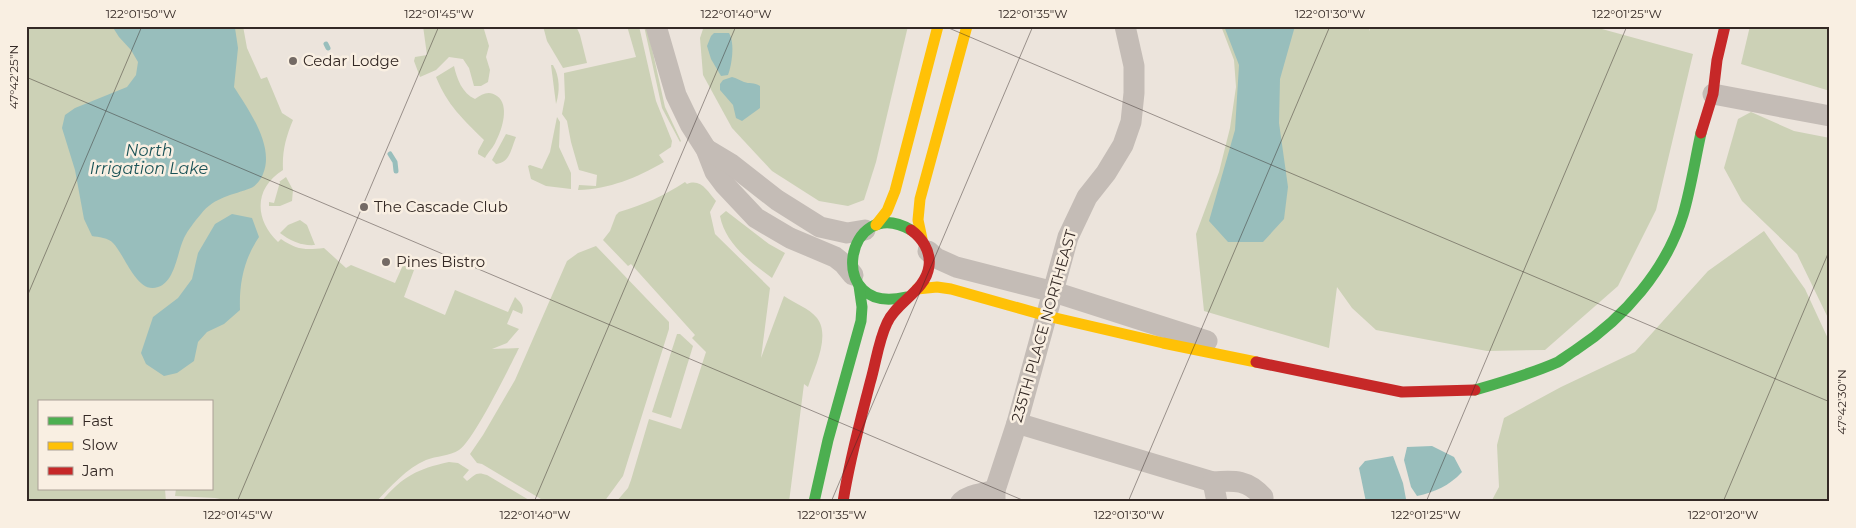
<svg xmlns="http://www.w3.org/2000/svg" width="1856" height="528" viewBox="0 0 1856 528" font-family="Montserrat,sans-serif">
<rect width="100%" height="100%" fill="#ece4dc"/>
<g fill="#ccd1b6">
<path d="M26,26H243L247,48L261,79L267,77L282,113L293,120C286,137 282,151 283,170C254,188 254,219 278,242L281,239C297,250 305,250 324,248L346,268L351,265L395,283L403,265L414,270L404,297L445,315L455,290L508,312L515,297C520,302 525,306 522,314L513,310L507,324L519,329L507,343L492,349L519,348C510,366 473,442 459,450C450,456 436,456 426,460C407,468 390,487 376,502H236L215,498L175,496L176,489H211V402H39V489H165L166,502H26Z"/>
<path d="M423,26H483L489,46L486,57L490,70L488,82L481,86H474L469,68L463,59L449,57L436,70L420,77L414,61L415,57L427,55Z"/>
<path d="M543,26H576L580,35L587,63L563,68L547,41Z"/>
<path d="M627,26H639L656,101L672,141L671,147L659,155L664,162C636,178 610,189 578,190L579,185L596,186L597,175L579,170L571,142L567,121L562,114L565,98L564,73L636,57Z"/>
<path d="M644,26H647L665,107L681,141L680,142L662,108Z"/>
<path d="M704,26H908L876,162L864,200L848,206L819,201L772,171L732,128L703,75L700,38Z"/>
<path d="M1221,26H1370L1369,31L1372,26H1591L1693,54L1656,210L1618,286L1545,350L1487,351L1376,330L1352,308L1337,287L1329,348L1204,311L1196,234L1219,172L1230,128L1236,87L1234,60Z"/>
<path d="M1750,26H1830V91L1741,64Z"/>
<path d="M551,65H553C560,77 560,91 556,104Z"/>
<path d="M454,66C457,79 462,93 475,99C482,94 489,90 497,96C510,105 502,130 496,141C494,147 488,152 485,158L478,154V151L484,140C462,118 448,106 436,77Z"/>
<path d="M1751,112L1794,131L1830,138V322L1797,254L1742,201L1724,168L1738,119Z"/>
<path d="M557,117L560,122L559,147L571,173V189L546,186L531,179L528,166L530,165L542,169L550,152Z"/>
<path d="M506,134L516,137C511,149 510,163 496,164L492,160Z"/>
<path d="M286,177L293,190L292,201L280,206H269V202L274,203L280,182H279Z"/>
<path d="M685,182L687,184C701,178 708,192 716,201L710,212L715,234L770,288L761,358L784,296C794,303 809,308 817,318C831,336 814,369 808,387L804,384L789,502H616L628,488L631,480L649,419L681,429L706,352L692,338L695,335L631,264L628,266L603,240L610,231L616,215L619,212C643,205 664,196 685,182Z"/>
<path d="M726,211L769,244L785,253L772,278C750,262 725,243 720,216Z"/>
<path d="M300,220L307,225L315,245C302,246 290,241 280,233L288,225Z"/>
<path d="M1764,231L1805,289L1830,343V502H1491L1499,487L1497,445L1504,418L1561,387L1635,352L1708,271Z"/>
<path d="M596,246L669,322V329L623,476L604,502H546L482,464L477,463L470,454L483,435L515,380L567,261L578,253Z"/>
<path d="M677,334H680L693,346L671,418L652,412Z"/>
<path d="M449,462L458,463L469,470L463,477L467,481C475,475 476,471 487,475L529,500L528,502H381C403,476 417,469 449,462Z"/>
</g>
<g fill="#98bebc">
<path d="M112,26H233L235,28L238,48L234,87C248,109 275,146 263,174C262,178 255,187 251,188C233,195 214,197 201,214C195,221 188,230 184,238C177,253 175,282 158,287C137,295 125,255 113,243C109,238 98,237 92,236L84,219L75,170L62,128L65,115L75,108L127,87L136,75L138,62L131,50L119,37Z"/>
<path d="M1224,26H1295L1280,79L1279,123L1288,187L1284,219L1263,242H1228L1209,221L1235,130L1239,65Z"/>
<path d="M714,33H729C735,43 732,64 728,75L721,76L711,59L707,46L711,36Z"/>
<path d="M732,77C737,78 739,80 744,82C749,84 754,82 760,86V108L742,121L736,118L733,105L720,90V84L723,80Z"/>
<path d="M232,214L252,218L259,237C244,259 239,283 240,310L224,324L207,332L198,342L194,361L177,373L164,376L146,364L141,353L153,317L178,298L192,279L198,253L215,224Z"/>
<path d="M1432,446L1454,457L1462,472C1449,486 1435,492 1417,496L1411,487L1404,460L1407,447Z"/>
<path d="M1393,456L1403,483L1406,499L1401,502H1366L1359,468L1365,461Z"/>
</g>
<g fill="none" stroke-linecap="round" stroke-linejoin="round">
<g stroke="#98bebc" stroke-width="5">
<path d="M326,44L328,48"/>
<path d="M390,154L395,162L396,171"/>
</g>
<g stroke="#c4bcb6" stroke-width="21">
<path d="M656,26L676,95L690,124L706,149L715,172L724,184L756,218L790,238L835,257L844,264L853,275"/>
<path d="M1713,94L1830,116"/>
<path d="M706,149L731,164L777,200L820,227L847,233L865,230"/>
<path d="M928,251L936,258L956,267L1054,292L1207,341"/>
<path d="M1017,423L1213,482C1235,480 1248,480 1263,497V502"/>
<path d="M1213,482L1217,502"/>
<path d="M961,502C970,494 983,494 995,490"/>
<path d="M995,502V490L1017,423L1068,237L1087,197L1106,173L1123,145L1131,122L1134,93V66L1125,26"/>
</g>
<g stroke="#4caf50" stroke-width="11">
<path d="M906,297C824,317 845,192 911,230"/>
<path d="M1475,390C1503,382 1531,374 1558,362C1564,358 1571,353 1577,349C1624,318 1666,270 1683,215C1691,188 1695,160 1701,133"/>
<path d="M814,502L828,440L861,321L862,307L859,286"/>
</g>
<g stroke="#ffc107" stroke-width="11">
<path d="M876,225L887,211L895,191L938,26"/>
<path d="M922,239L918,220L920,199L967,26"/>
<path d="M917,289L937,287L951,289L1047,316L1163,343L1256,362"/>
</g>
<g stroke="#c62828" stroke-width="11">
<path d="M1701,133L1713,94L1717,60L1725,26"/>
<path d="M1256,362L1402,392L1475,390"/>
<path d="M843,502C849,462 860,422 870,383C876,363 878,342 887,323C896,302 926,291 929,266C931,251 922,238 911,230"/>
</g>
</g>
<path fill="none" stroke="#342925" stroke-width="1" stroke-opacity="0.45" d="M944,26L1830,402M26,77L1027,502M26,299L142,26M237,502L439,26M534,502L736,26M831,502L1033,26M1128,502L1330,26M1426,502L1627,26M1723,502L1830,249"/>
<g fill="#746a65" stroke="#f9efe2" stroke-width="2">
<circle cx="293" cy="61" r="5"/>
<circle cx="364" cy="207" r="5"/>
<circle cx="386" cy="262" r="5"/>
</g>
<g text-anchor="middle" stroke-width="5" stroke-linejoin="round" paint-order="stroke">
<g font-size="15" fill="#342925" stroke="#f9efe2" text-anchor="start">
<text x="303" y="66">Cedar Lodge</text>
<text x="374" y="212">The Cascade Club</text>
<text x="396" y="267">Pines Bistro</text>
</g>
<g font-size="15" fill="#342925" stroke="#f9efe2">
<text transform="translate(1044 326) rotate(-74)" y="5">235TH PLACE NORTHEAST</text>
</g>
<g font-size="16" font-style="italic" fill="#195256" stroke="#f9efe2">
<text x="149" y="156">North<tspan x="149" dy="18">Irrigation Lake</tspan></text>
</g>
</g>
<rect width="1856" height="528" fill="none" stroke="#f9efe2" stroke-width="55"/>
<rect x="38" y="400" width="175" height="90" fill="#f9efe2" stroke="#aaa096"/>
<rect x="48" y="417" width="25" height="8" fill="#4caf50" stroke="#aaa096"/>
<text x="82" y="426" font-size="15" fill="#342925">Fast</text>
<rect x="48" y="442" width="25" height="8" fill="#ffc107" stroke="#aaa096"/>
<text x="82" y="450" font-size="15" fill="#342925">Slow</text>
<rect x="48" y="467" width="25" height="8" fill="#c62828" stroke="#aaa096"/>
<text x="82" y="476" font-size="15" fill="#342925">Jam</text>
<rect x="28" y="28" width="1800" height="472" fill="none" stroke="#342925" stroke-width="2"/>
<g font-size="12" text-anchor="middle" fill="#342925">
<text x="141" y="18">122°01'50"W</text>
<text x="439" y="18">122°01'45"W</text>
<text x="736" y="18">122°01'40"W</text>
<text x="1033" y="18">122°01'35"W</text>
<text x="1330" y="18">122°01'30"W</text>
<text x="1627" y="18">122°01'25"W</text>
<text transform="translate(14 77) rotate(-90)" y="4">47°42'25"N</text>
<text transform="translate(1842 402) rotate(-90)" y="4">47°42'30"N</text>
<text x="238" y="519">122°01'45"W</text>
<text x="535" y="519">122°01'40"W</text>
<text x="832" y="519">122°01'35"W</text>
<text x="1129" y="519">122°01'30"W</text>
<text x="1426" y="519">122°01'25"W</text>
<text x="1723" y="519">122°01'20"W</text>
</g>
</svg>
